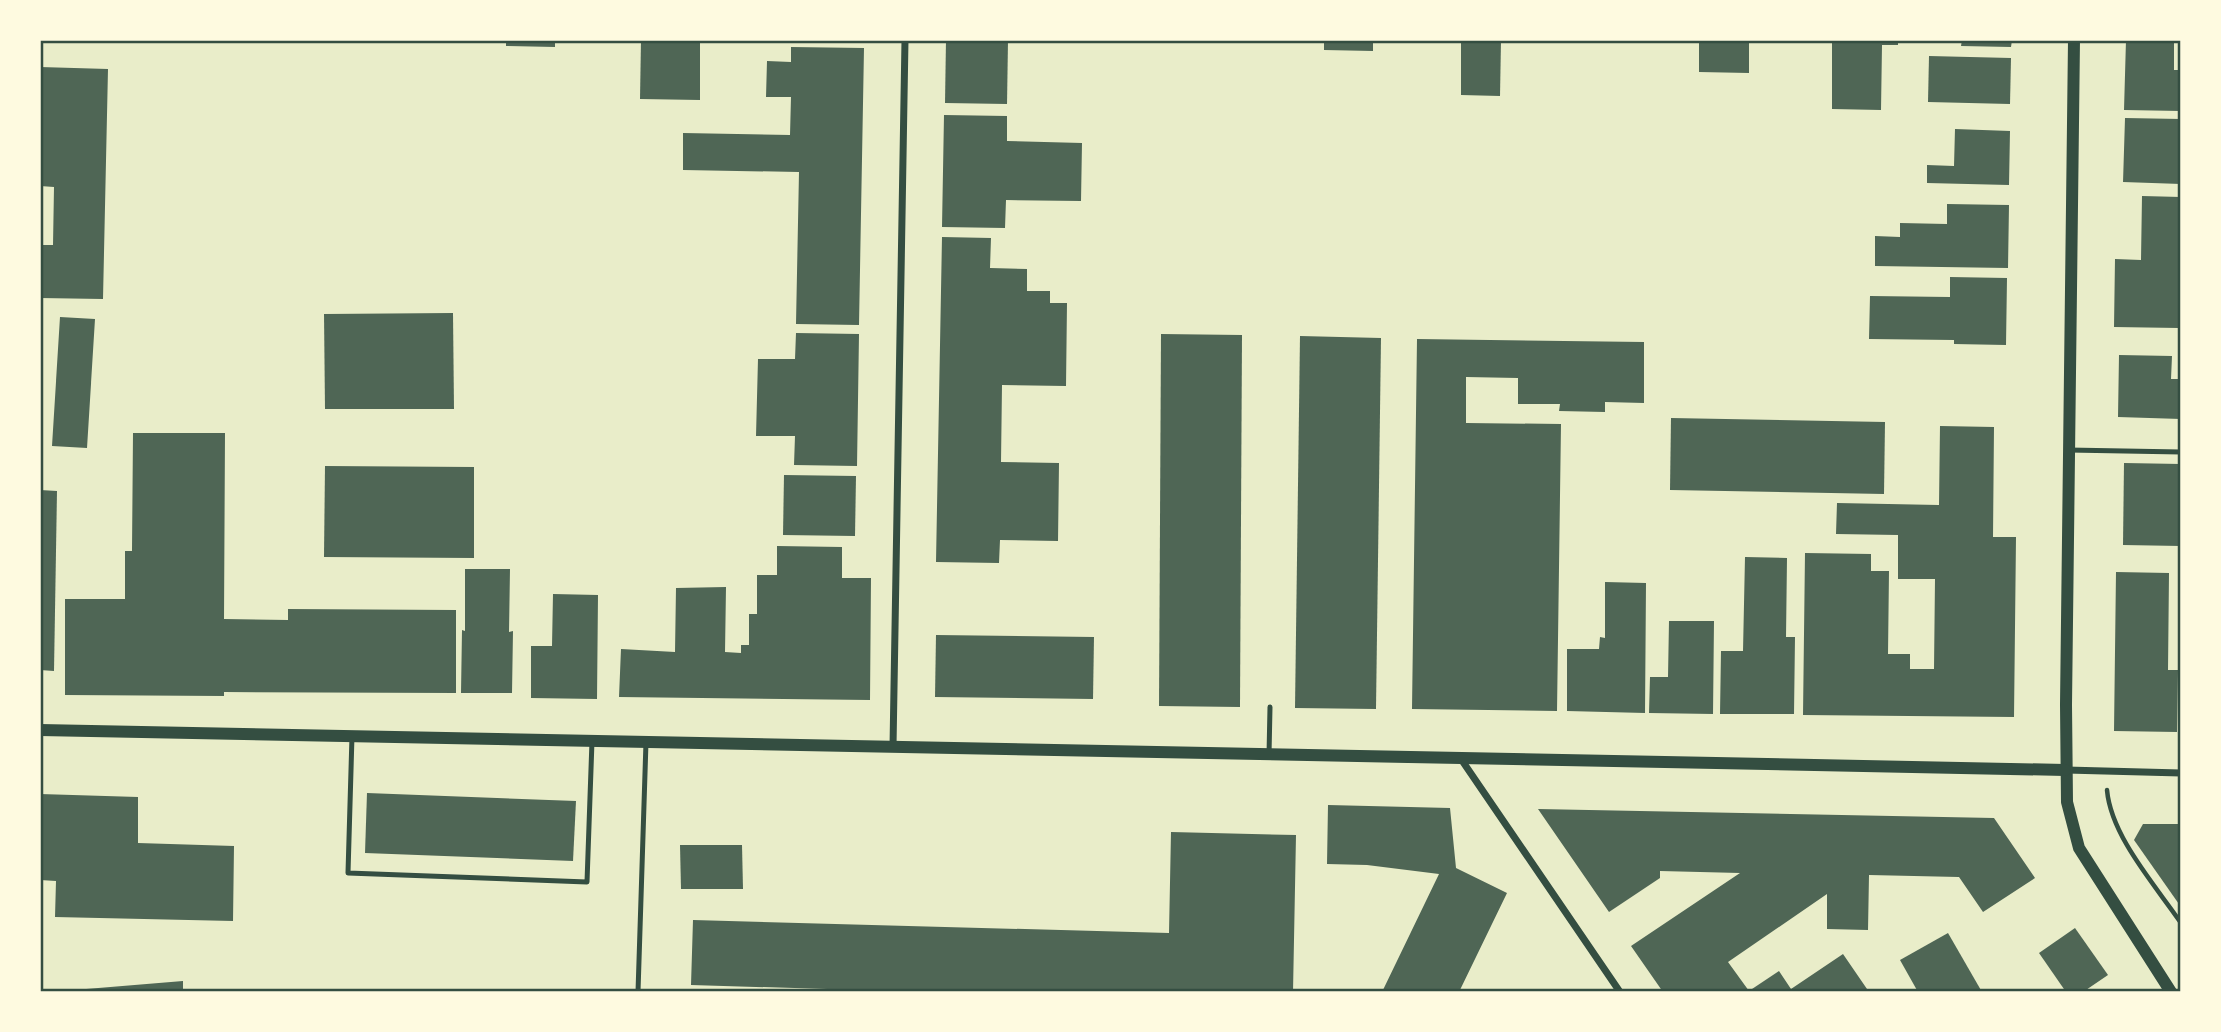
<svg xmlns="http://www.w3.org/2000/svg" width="2221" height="1032" viewBox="0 0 2221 1032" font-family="'Fira Sans Condensed',sans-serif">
<rect width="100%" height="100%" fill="#e9edc9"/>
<g fill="#4f6655">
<path d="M506,40H555V47L506,46Z"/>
<path d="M641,40H700V100L640,99Z"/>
<path d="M946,40H1008L1007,104L945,103Z"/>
<path d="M1324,40H1373V51L1324,50Z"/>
<path d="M1461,40H1501L1500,96L1461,95Z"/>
<path d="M1699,40H1749V73L1699,72Z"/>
<path d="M1832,40H1898V45H1882L1881,110L1832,109Z"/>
<path d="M1962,40H2012L2011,47L1961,46Z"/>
<path d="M2126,40H2174V70H2181V111L2124,110Z"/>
<path d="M791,47L864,48L859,325L796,324L799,172L683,170V133L790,135L791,97H766L767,61L791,62Z"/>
<path d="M1929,56L2011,58L2010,104L1928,102Z"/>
<path d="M40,67L108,69L103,299L40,298V245H53L54,187L40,186Z"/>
<path d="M944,115L1007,116V141L1082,143L1081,201L1006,200L1005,228L942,227Z"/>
<path d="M2125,118L2181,119V184L2123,182Z"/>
<path d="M1955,129L2010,131L2009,185L1927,183V165L1954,166Z"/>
<path d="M2142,196L2181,197V320H2179V328L2114,327L2115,259L2141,260Z"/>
<path d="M1947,204L2009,205L2008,268L1875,266V236L1900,237V223L1947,224Z"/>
<path d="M942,237L991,238L990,268L1027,269V291H1050V303H1067L1066,386L1002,385L1001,462L1059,463L1058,541L1000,540L999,563L936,562Z"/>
<path d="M1950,277L2007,278L2006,345L1954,344V340L1869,339L1870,296L1950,297Z"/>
<path d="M453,313L454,409H325L324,314Z"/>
<path d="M60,317L95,319L87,448L52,446Z"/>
<path d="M796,333L859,334L857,466L794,465L795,436H756L758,359H795Z"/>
<path d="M1161,334L1242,335L1240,707L1159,706Z"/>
<path d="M1300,336L1381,338L1376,709L1295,708Z"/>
<path d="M1417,339L1644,342V403L1605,402V412L1559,411L1560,404H1518V378L1466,377V423L1561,424L1557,711L1412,709Z"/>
<path d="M2119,355L2172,356L2171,379H2181V419L2118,417Z"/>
<path d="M1671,418L1885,422L1884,494L1670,490Z"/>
<path d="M1940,426L1994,427L1993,537H2016L2014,717L1803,715L1805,553L1871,554V571H1889L1888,654H1910V669H1934L1935,579H1898V535L1836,534L1837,503L1939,505Z"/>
<path d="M133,433H225L224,619L288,620V609L456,610V693L224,692V696L65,695V599H125V551H132Z"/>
<path d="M2124,463L2181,464V546L2123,545Z"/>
<path d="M325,466L474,467V558L324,557Z"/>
<path d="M784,475L856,476L855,536L783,535Z"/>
<path d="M40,490L57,491L54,671L40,670Z"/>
<path d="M777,546L842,547V578H871L870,700L619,697L621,649L675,652L676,588L726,587L725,652L741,653V645H749V614H757V575H777Z"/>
<path d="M1745,557L1787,558L1786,637H1795L1794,714H1720L1721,651H1743Z"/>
<path d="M465,569H510L509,632L513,631L512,693H461L462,630L465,631Z"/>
<path d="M2116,572L2169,573L2168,670H2178L2177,732L2114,731Z"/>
<path d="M1605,582L1646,583L1645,713L1567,711V649H1599L1600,637L1605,638Z"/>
<path d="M553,594L598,595L597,699L531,698V646H552Z"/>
<path d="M1669,621H1714L1713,714L1649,713L1650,677H1668Z"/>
<path d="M936,635L1094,637L1093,699L935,697Z"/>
<path d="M367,793L576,801L573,861L365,853Z"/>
<path d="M40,794L138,797V843L234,846L233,921L55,917L56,881L40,880Z"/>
<path d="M1328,805L1450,808L1456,868L1507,893L1459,992H1382L1439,874L1367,865L1327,864Z"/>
<path d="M1538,809L1994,818L2035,878L1983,912L1959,877L1869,875L1868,930L1827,929V894L1728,962L1749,991L1779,971L1791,989L1843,954L1867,989L1863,992H1663L1631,946L1740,873L1660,871V878L1609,912Z"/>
<path d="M2143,824H2181V907L2134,840Z"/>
<path d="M1171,832L1296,835L1293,992H925L691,985L693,920L1169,933Z"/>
<path d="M680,845H742L743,889H681Z"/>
<path d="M2075,928L2108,975L2083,992H2066L2039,953Z"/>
<path d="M1948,933L1982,992H1918L1900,960Z"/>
<path d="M183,981V992H74V990Z"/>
</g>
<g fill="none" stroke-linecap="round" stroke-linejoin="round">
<path stroke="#344e41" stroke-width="4.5" d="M2107,790C2111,836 2155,885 2181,923"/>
<g stroke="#344e41" stroke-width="5">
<path d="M2068,450L2181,452"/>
<path d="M352,736L348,873L587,882L592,741"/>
<path d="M1269,755L1270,707"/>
<path d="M638,992L646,742"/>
</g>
<g stroke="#344e41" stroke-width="7">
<path d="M893,747L905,40"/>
<path d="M1461,759L1620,992"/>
<path d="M2066,770L2181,773"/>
</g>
<g stroke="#344e41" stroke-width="12">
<path d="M2074,40L2066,705L2067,802L2079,848L2171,992"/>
<path d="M40,730L2065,770"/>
</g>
</g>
<rect width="2221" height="1032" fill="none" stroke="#fefae0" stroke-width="84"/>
<rect x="42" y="42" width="2137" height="948" fill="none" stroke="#344e41" stroke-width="2.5"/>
</svg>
